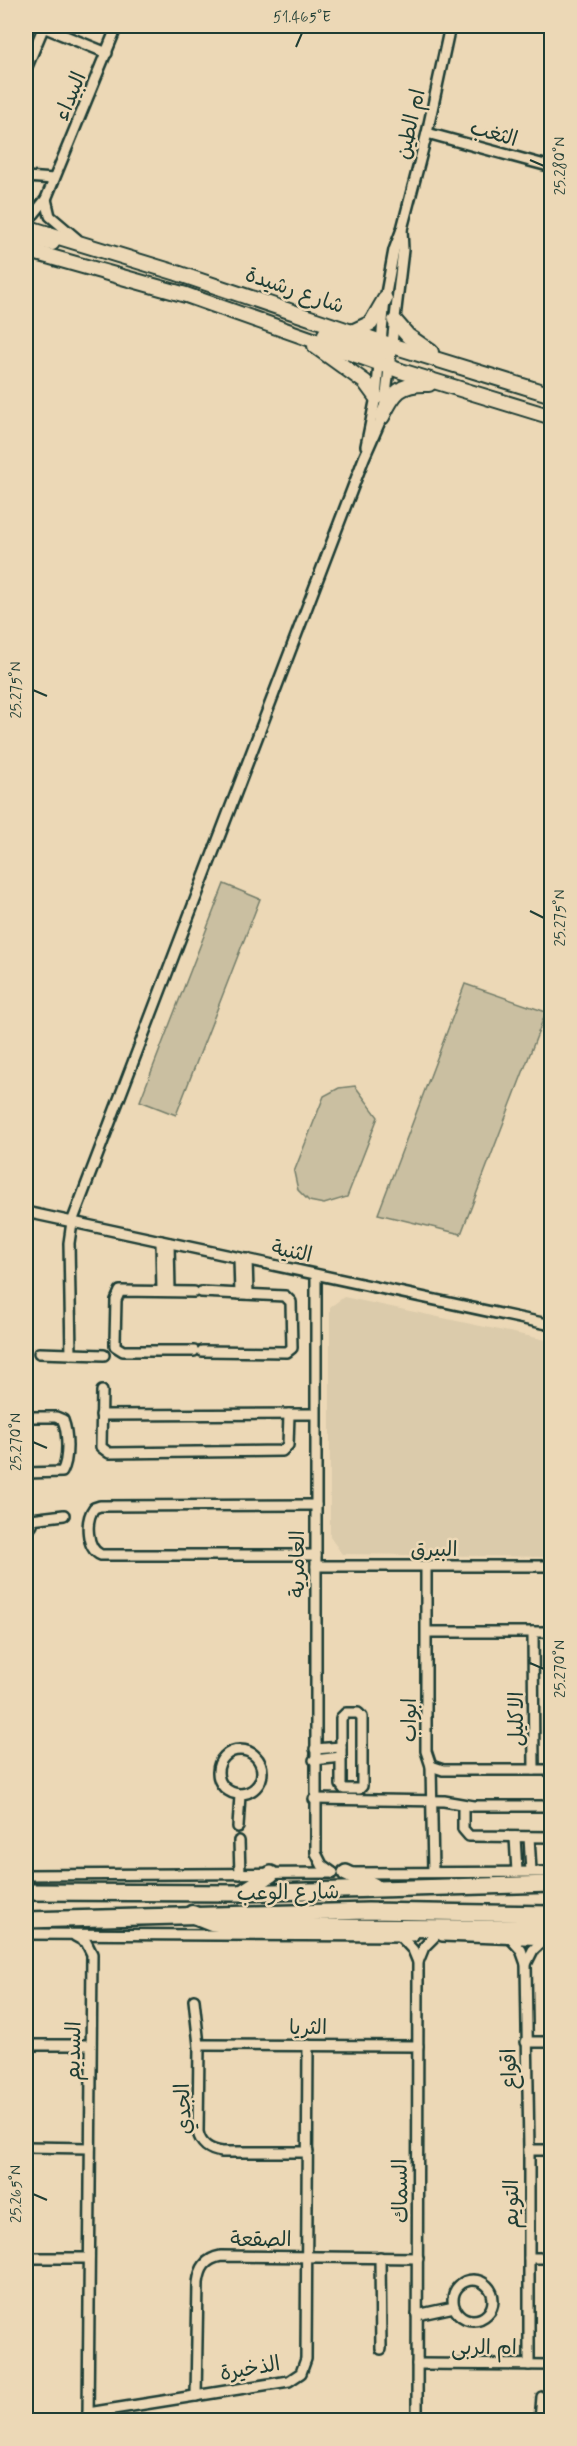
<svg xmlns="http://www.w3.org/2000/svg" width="577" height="2446" viewBox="0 0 577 2446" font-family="Mynerve,'Playpen Sans Arabic',sans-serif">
<rect width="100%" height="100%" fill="#ecd8b6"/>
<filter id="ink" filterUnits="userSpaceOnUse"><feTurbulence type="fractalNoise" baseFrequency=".0167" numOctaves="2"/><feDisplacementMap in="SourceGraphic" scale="12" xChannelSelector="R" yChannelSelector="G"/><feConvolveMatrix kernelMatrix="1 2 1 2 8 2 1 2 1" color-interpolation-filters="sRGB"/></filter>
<g filter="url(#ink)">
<path fill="#dbcbab" d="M344,1297L551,1341V1557L342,1554L330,1537V1307Z"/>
<g fill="#cabfa1" stroke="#747e6a" stroke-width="1.5">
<path d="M224,884L260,899L176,1115L140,1101Z"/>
<path d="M465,984L546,1012L461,1234L378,1214Z"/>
<path d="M355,1086L378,1117L347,1197L324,1204L309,1201L298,1190L294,1172L324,1096L339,1088Z"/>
</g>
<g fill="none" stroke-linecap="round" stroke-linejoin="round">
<defs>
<g id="street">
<path d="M43,27L107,53"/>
<path d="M26,69L44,26"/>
<path d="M427,133L552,167"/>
<path d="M26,177L54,179"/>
<path d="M46,199L50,216L77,239"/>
<path d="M26,219L34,214L46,199L117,26"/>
<path d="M366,446L376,397L385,299L394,250L402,229L427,133L450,26"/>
<path d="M26,1212L552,1325"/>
<path d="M161,1241L162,1291"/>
<path d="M169,1243L170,1291"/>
<path d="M239,1258L240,1294"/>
<path d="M247,1259L248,1294"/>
<path d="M316,1275V1853L322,1865L333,1873"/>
<path d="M201,1292L285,1296L291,1302L292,1348L287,1352L202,1351"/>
<path d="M194,1351H123L115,1346V1341L116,1300L120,1291L194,1292"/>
<path d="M39,1353L104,1355"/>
<path d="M71,1354L69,1243L72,1222L364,458L382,417L385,403L403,250L402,229"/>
<path d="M102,1391L101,1447L109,1453L282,1451L288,1445L289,1414"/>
<path d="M101,1415L315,1414"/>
<path d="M26,1417H56L63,1420C68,1433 69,1459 62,1472L26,1473"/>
<path d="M31,1519L64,1515"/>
<path d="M26,1533L32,1525L28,1516"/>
<path d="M316,1555H101C86,1549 85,1520 94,1508L100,1506L316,1505"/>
<path d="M316,1566H552"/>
<path d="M426,1567V1751L431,1766L433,1872"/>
<path d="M427,1632H552"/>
<path d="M533,1632L534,1770"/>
<path d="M346,1713H358L362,1717V1786L359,1789H344L341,1785V1718Z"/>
<path d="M315,1749L341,1747"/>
<circle cx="240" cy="1772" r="22"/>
<path d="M314,1760L341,1757"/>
<path d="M431,1766L443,1770H552"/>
<path d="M314,1799L444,1801L473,1806H552"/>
<path d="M463,1805V1829L469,1836L552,1837"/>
<path d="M238,1827L240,1795"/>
<path d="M515,1837L517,1872"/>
<path d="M529,1837L531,1871"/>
<path d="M239,1841L240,1874"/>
<path d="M353,1873L552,1872"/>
<path d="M26,1875L333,1873"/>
<path d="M26,1934L413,1936"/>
<path d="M75,1936L86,1942L92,1954L88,2420"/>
<path d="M400,1936L413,1950L418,1962L417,2420"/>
<path d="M442,1936L552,1940"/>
<path d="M511,1939L521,1950L526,1964L529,2150H552"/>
<path d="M418,1962L424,1947L435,1936"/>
<path d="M526,1964L533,1950L544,1940"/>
<path d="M194,2000L199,2045L198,2132C201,2145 209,2150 222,2152H308"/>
<path d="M526,2042H552"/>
<path d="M26,2045H91"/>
<path d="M199,2045L418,2046"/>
<path d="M26,2147L90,2148"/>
<path d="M380,2257L381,2349"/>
<path d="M26,2258H89"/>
<path d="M529,2258H552"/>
<circle cx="473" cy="2300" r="20"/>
<path d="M417,2315L454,2307"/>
<path d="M417,2364L552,2365"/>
<path d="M529,2365V2150"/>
<path d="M196,2396L198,2283C200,2268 205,2259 221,2256L418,2258"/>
<path d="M88,2413L289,2381L301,2373L306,2359L308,2045"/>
<path d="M540,2420L542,2397L552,2395"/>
</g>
<g id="secondary">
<path d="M26,227L177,273L393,346L552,395"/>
<path d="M26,238L52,243"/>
<path d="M26,250L186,295L401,371L552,417"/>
<path d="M395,321L408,336L431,352"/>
<path d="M352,332L371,323L385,299"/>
<path d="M325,334L376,351L385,352L393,346"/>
<path d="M315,346L365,382L376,397"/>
<path d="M382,417C394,392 400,383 429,384"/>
</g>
<g id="primary">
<path d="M346,1873L374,1886"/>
<path d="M26,1892L241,1893L552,1884"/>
<path d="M243,1892L271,1874"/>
<path d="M26,1920L368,1911L552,1914"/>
</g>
<path id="highway" d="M192,1914L212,1922L244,1927L552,1929"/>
</defs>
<use href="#street" stroke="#1f3d34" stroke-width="14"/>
<use href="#secondary" stroke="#1f3d34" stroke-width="18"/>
<use href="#primary" stroke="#1f3d34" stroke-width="20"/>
<use href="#highway" stroke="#1f3d34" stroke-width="21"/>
<use href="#street" stroke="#ecd8b6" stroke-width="9"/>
<use href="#secondary" stroke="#ecd8b6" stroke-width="14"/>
<use href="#primary" stroke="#ecd8b6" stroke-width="15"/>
<use href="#highway" stroke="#ecd8b6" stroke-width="16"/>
</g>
</g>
<path fill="none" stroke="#1f3d34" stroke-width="2" d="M296,47L302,33M530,160L544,166M33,690L47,696M530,911L544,918M33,1442L47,1448M530,1663L544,1669M33,2194L47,2200"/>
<g text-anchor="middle" stroke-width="5" stroke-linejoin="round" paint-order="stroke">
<g font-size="21" fill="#1f3d34" stroke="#ecd8b6">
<text transform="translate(70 96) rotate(-67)" y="7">البيداء</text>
<text transform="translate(410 124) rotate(-77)" y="7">ام الطين</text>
<text transform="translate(494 133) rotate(16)" y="7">الثغب</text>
<text transform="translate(295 290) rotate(19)" y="7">شارع رشيدة</text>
<text transform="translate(292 1251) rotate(12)" y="7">الثنية</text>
<text x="434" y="1556">البيرق</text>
<text transform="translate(297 1564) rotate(-90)" y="7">العامرية</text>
<text transform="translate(516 1719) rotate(-90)" y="7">الاكليل</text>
<text transform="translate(409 1720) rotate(-90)" y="7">ابواب</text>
<text transform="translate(288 1892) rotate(-1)" y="7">شارع الوعب</text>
<text x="308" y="2034">الثريا</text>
<text transform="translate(73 2051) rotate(-89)" y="7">السديم</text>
<text transform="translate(509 2069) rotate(-92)" y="7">اقواع</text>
<text transform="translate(183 2109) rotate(-93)" y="7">الجدي</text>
<text transform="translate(400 2191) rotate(-91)" y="7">السماك</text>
<text transform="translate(511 2204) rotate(-90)" y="7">التويم</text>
<text x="261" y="2246">الصقعة</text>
<text x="484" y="2354">ام الربى</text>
<text transform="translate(250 2368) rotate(-10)" y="7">الذخيرة</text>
</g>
</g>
<rect width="577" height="2446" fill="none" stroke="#ecd8b6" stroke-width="66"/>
<rect x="33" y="33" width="511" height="2380" fill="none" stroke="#1f3d34" stroke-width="2"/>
<g font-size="15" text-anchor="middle" fill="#1f3d34">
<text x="302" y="22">51.465°E</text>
<text transform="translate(560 166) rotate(-90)" y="5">25.280°N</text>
<text transform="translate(16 690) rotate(-90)" y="5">25.275°N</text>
<text transform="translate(560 918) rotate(-90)" y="5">25.275°N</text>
<text transform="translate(16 1442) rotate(-90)" y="5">25.270°N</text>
<text transform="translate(560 1669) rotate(-90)" y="5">25.270°N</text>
<text transform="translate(16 2194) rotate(-90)" y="5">25.265°N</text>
</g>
</svg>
